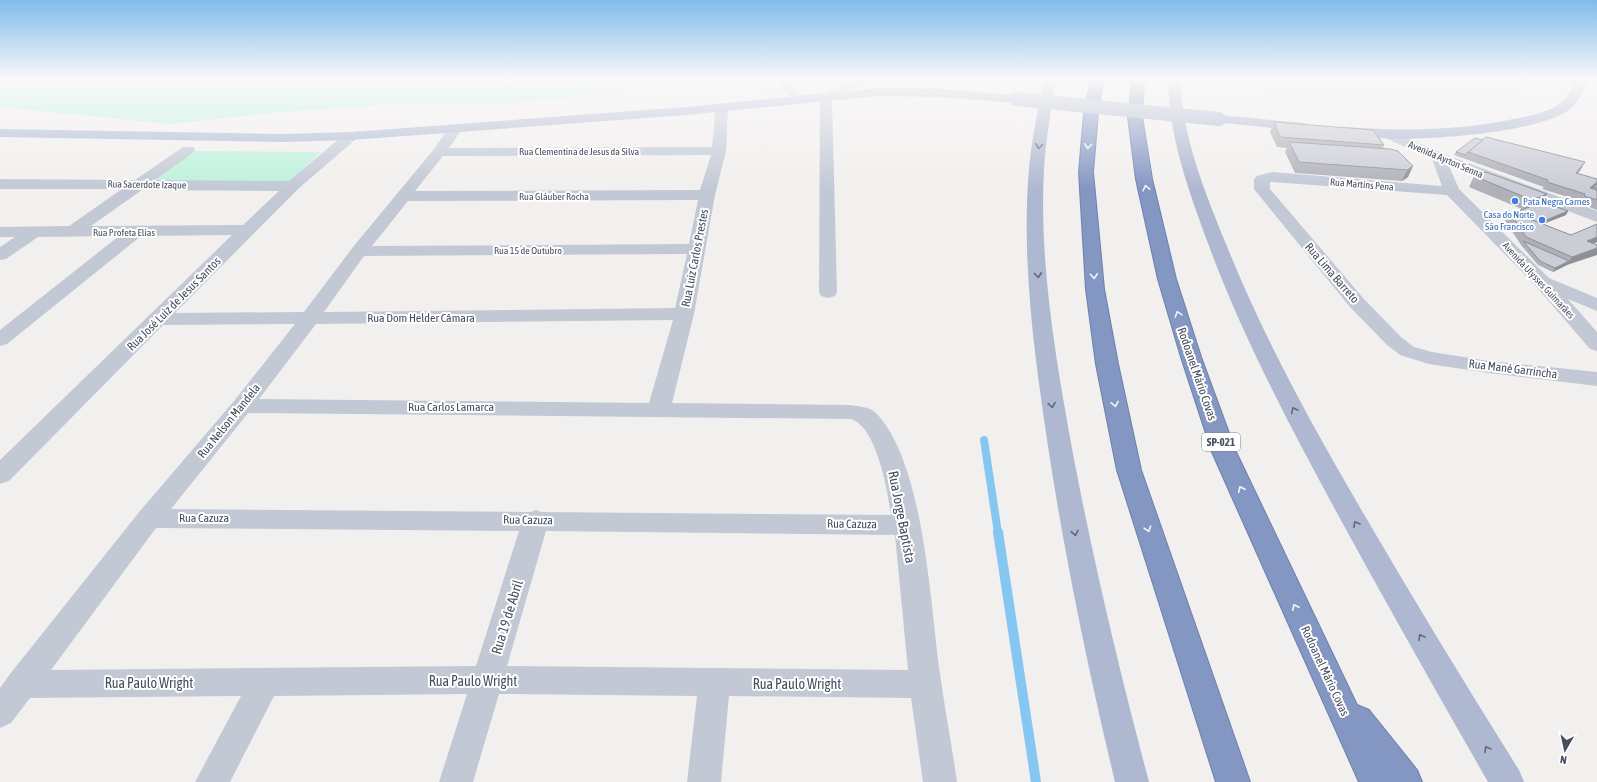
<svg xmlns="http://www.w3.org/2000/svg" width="1597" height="782" viewBox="0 0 1597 782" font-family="'Asap Condensed',sans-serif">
<rect width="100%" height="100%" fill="#f2f0ef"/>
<g fill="#bbf2db">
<path d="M0,80H674L562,99L487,104H397L272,113L171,124L0,107Z"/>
<path d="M194,151L321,152L289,182L154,181Z"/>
</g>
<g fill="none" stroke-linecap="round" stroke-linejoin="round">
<path stroke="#86c7f2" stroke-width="8" d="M984,440L998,533"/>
<path stroke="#86c7f2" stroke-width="10" d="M998,532L1036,782"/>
<defs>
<g id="highway">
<path d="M1091,80H1103L1098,113L1093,172L1104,289L1118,364L1141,470L1250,782H1216L1117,470L1096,364L1086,289L1079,172L1084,113Z"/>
<path d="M1132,80H1144L1142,117L1152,179L1176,279L1201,357L1236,452L1357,705L1369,710L1417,770L1422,782H1359L1212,452L1181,357L1158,279L1136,179L1128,117Z"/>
</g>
</defs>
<use href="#highway" stroke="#6f81ad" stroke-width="2"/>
<g fill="#c2c9d5" fill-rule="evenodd">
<path d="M778,80H790L803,99L801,102H793Z"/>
<path d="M856,80H872L870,83L832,99L837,292L835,296L828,298L821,296L819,292L820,97L822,94Z"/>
<path d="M722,103L728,107L726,151L715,195L694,314L672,403L850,405C858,406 870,407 876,413C925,464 930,605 940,674C945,710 952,746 957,782H923L911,698L729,696L721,782H687L697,696L499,694L473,782H439L467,694L274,696L230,782H195L241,696L30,698L11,723L0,728V688L10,674L140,511L234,401L295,324L163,325L9,481L0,484V460L232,235L141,236L7,344L0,346V330L119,236L38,237L6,259L0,260V247L15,237H0V227L69,226L122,189H0V179L135,180L183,147H193L195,150L193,153L155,180L289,181L346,133H356L358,136L356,139L298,189L175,313L304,312L353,247L434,149L451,125H461L463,128L449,148L712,147L716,107ZM711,155L700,190L415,191L443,156ZM142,190L279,191L243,225L91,226ZM698,200L689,244L372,246L408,201ZM687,254L675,308L324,312L364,256ZM673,320L649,403L259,399L316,324ZM248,413L850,419C876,424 888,492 891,515L541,512L536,510L531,512L171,509ZM156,528L519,531L476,666L51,670ZM546,531L895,535L908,670L507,666Z"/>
<path d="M1386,129L1444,154L1597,211V222L1449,166L1459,189L1549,278L1597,298V311L1568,299L1597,332V351L1590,349L1534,284L1447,195L1272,182H1270V189L1364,299L1401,337L1414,347L1432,352L1489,361L1597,372V386L1489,373L1429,364L1400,355L1387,345L1350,307L1254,189V179L1257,176L1272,172L1442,186L1432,159L1381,136L1379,133L1381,130Z"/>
</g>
<g fill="#aeb8d0" fill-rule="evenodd">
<path d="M1044,80H1056C1051,109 1046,139 1044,169C1039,265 1056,360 1073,454C1094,564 1120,673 1149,782H1115C1089,673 1066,563 1049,453C1035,359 1021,263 1029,168C1032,138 1038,109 1044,80Z"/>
<path d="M1168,80H1180C1183,138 1204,190 1226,244C1262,334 1309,420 1358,504C1410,594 1464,682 1519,770L1524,782H1488C1437,693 1386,603 1337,513C1290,426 1243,338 1209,246C1189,191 1169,139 1168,80Z"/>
<path d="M1576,80H1588C1584,92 1577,105 1566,112C1527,136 1386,145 1341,134L1339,131L1341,128L1346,127C1402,131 1458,131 1513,119C1527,116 1543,114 1556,106C1566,100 1572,91 1576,80Z"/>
<path d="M878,88L942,89L1016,95L1022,99L1016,103L942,97L878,96L686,115L351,140L283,142L0,137V129L283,134L351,132L686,107Z"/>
<path d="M1219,115L1302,123L1307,124L1309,127L1307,130L1302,131L1214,122L1212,119L1214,116Z"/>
</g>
<use href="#highway" fill="#8496c2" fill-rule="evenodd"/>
<path stroke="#aeb8d0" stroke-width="14" d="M1016,99L1219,119"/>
</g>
<g fill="#afb0b8">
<path d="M1274,122L1384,145L1383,148L1413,166L1408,177L1402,181L1295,173L1285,152L1287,148L1277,147L1270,132Z"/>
<path d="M1475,138L1581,169L1577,174L1597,179V210L1579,203L1581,201L1542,189L1544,187L1454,155L1456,152Z"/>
<path d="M1474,176L1568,211L1566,215L1543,224L1571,235L1597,242L1594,244L1567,265L1553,272L1538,265L1521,245L1504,219L1509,211L1513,213L1522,209L1469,187Z"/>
</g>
<g fill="#8e9096">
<path d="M1585,162L1581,169L1571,181L1576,173Z"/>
<path d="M1413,166L1408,177L1402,181L1407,170Z"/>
<path d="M1597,182V185L1594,187L1592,191L1590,188Z"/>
<path d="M1547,194L1540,205L1526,211L1532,200Z"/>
<path d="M1568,211L1566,215L1530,229L1533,225Z"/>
<path d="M1597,237V242L1582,249L1587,241Z"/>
<path d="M1597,248V255L1567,265L1553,272L1555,268L1569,261L1572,257Z"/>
</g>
<g fill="#cbcdd6" stroke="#8e9096">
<path d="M1274,122L1373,130L1384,145L1280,137Z"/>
<path d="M1486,137L1585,162L1576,173L1597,179V182L1590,188L1597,190V200L1584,196L1585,194L1547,182L1548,180L1468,152Z"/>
<path d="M1475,138L1483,140L1468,152L1466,155L1456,152Z"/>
<path d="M1289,142L1390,149L1398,151L1413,166L1407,170L1299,162Z"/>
<path d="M1486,172L1547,194L1532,200L1474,176Z"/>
<path d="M1597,184V188L1594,187Z"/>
<path d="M1543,202L1568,211L1539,223L1513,213Z"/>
<path d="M1509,211L1571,235L1597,224V237L1587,241L1597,245V248L1572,257L1526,237Z"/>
<path d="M1523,241L1569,261L1555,268L1540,261Z"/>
</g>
<defs><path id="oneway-chevron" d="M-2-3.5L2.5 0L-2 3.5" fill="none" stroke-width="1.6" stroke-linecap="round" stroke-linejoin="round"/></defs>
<g stroke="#60687b">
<use href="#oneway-chevron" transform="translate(1039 146) rotate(96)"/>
<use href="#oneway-chevron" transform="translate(1038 275) rotate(85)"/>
<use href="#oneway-chevron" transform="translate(1052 405) rotate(81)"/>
<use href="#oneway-chevron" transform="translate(1294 410) rotate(-117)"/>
<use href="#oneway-chevron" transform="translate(1356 524) rotate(-119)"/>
<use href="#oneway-chevron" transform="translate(1075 533) rotate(79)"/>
<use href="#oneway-chevron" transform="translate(1421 637) rotate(-120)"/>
<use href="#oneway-chevron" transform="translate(1487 749) rotate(-121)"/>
</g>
<g stroke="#f3f4f9">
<use href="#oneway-chevron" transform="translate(1088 146) rotate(94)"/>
<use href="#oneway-chevron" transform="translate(1146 188) rotate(-103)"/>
<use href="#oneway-chevron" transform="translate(1094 276) rotate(86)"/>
<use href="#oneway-chevron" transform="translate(1178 314) rotate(-107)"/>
<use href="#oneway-chevron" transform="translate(1115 404) rotate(78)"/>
<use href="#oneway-chevron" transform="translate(1241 489) rotate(-115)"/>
<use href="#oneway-chevron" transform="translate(1148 529) rotate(72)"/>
<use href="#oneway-chevron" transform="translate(1295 607) rotate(-115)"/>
</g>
<linearGradient id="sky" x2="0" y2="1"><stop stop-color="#81bcec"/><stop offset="0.42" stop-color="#f9f8f8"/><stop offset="1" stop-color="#f9f8f8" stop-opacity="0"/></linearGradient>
<rect width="1597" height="189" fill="url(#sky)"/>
<g fill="#3f7fe0" stroke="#fff" stroke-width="1.5">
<circle cx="1515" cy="201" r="4"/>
<circle cx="1542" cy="220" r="4"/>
</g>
<g text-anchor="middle" stroke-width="4" stroke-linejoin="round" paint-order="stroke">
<g font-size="10" fill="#464e5f" stroke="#fff">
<text x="579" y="155">Rua Clementina de Jesus da Silva</text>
<text transform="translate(1446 159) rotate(23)" y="4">Avenida Ayrton Senna</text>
<text transform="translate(147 184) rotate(1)" y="4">Rua Sacerdote Izaque</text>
<text transform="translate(1362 184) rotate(5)" y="4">Rua Martins Pena</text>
<text x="554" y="200">Rua Gláuber Rocha</text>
<text x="124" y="236">Rua Profeta Elias</text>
<text x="528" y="254">Rua 15 de Outubro</text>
<text transform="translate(1539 280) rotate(47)" y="4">Avenida Ulysses Guimarães</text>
</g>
<g font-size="10" fill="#366cbe" stroke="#fff" text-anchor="start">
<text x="1523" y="205">Pata Negra Carnes</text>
<text x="1534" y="218" text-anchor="end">Casa do Norte<tspan x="1534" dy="12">São Francisco</tspan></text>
</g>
<rect fill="#fff" stroke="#7e838f" stroke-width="1" x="1202" y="433" width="38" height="18" rx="3"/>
<g font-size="11" font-weight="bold" fill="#464e5f">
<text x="1221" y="446">SP-021</text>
</g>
<g font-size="12" fill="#464e5f" stroke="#fff">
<text transform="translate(695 258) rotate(-79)" y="4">Rua Luiz Carlos Prestes</text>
<text transform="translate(1332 273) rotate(49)" y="4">Rua Lima Barreto</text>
<text transform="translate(174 304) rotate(-45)" y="4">Rua José Luiz de Jesus Santos</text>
<text x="421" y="322">Rua Dom Helder Câmara</text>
<text transform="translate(1513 369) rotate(7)" y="4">Rua Mané Garrincha</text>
<text transform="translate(1197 374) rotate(71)" y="4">Rodoanel Mário Covas</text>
<text x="451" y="411">Rua Carlos Lamarca</text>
<text transform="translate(229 421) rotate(-51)" y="4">Rua Nelson Mandela</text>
<text x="204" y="522">Rua Cazuza</text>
<text transform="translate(528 520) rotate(1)" y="4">Rua Cazuza</text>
<text transform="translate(852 524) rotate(1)" y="4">Rua Cazuza</text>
<text transform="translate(1325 671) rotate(65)" y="4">Rodoanel Mário Covas</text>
</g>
<g font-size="14" fill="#464e5f" stroke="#fff">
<text transform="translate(902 517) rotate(79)" y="5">Rua Jorge Baptista</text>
<text transform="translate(507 617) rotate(-73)" y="5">Rua 19 de Abril</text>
<text x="473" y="686">Rua Paulo Wright</text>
<text x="149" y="688">Rua Paulo Wright</text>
<text x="797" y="689">Rua Paulo Wright</text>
</g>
</g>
<g transform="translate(1565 750) rotate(189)" stroke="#ffffff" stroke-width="3" paint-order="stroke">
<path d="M0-3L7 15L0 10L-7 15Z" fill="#464e5f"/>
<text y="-6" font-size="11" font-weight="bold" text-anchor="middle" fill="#464e5f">N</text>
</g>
</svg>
